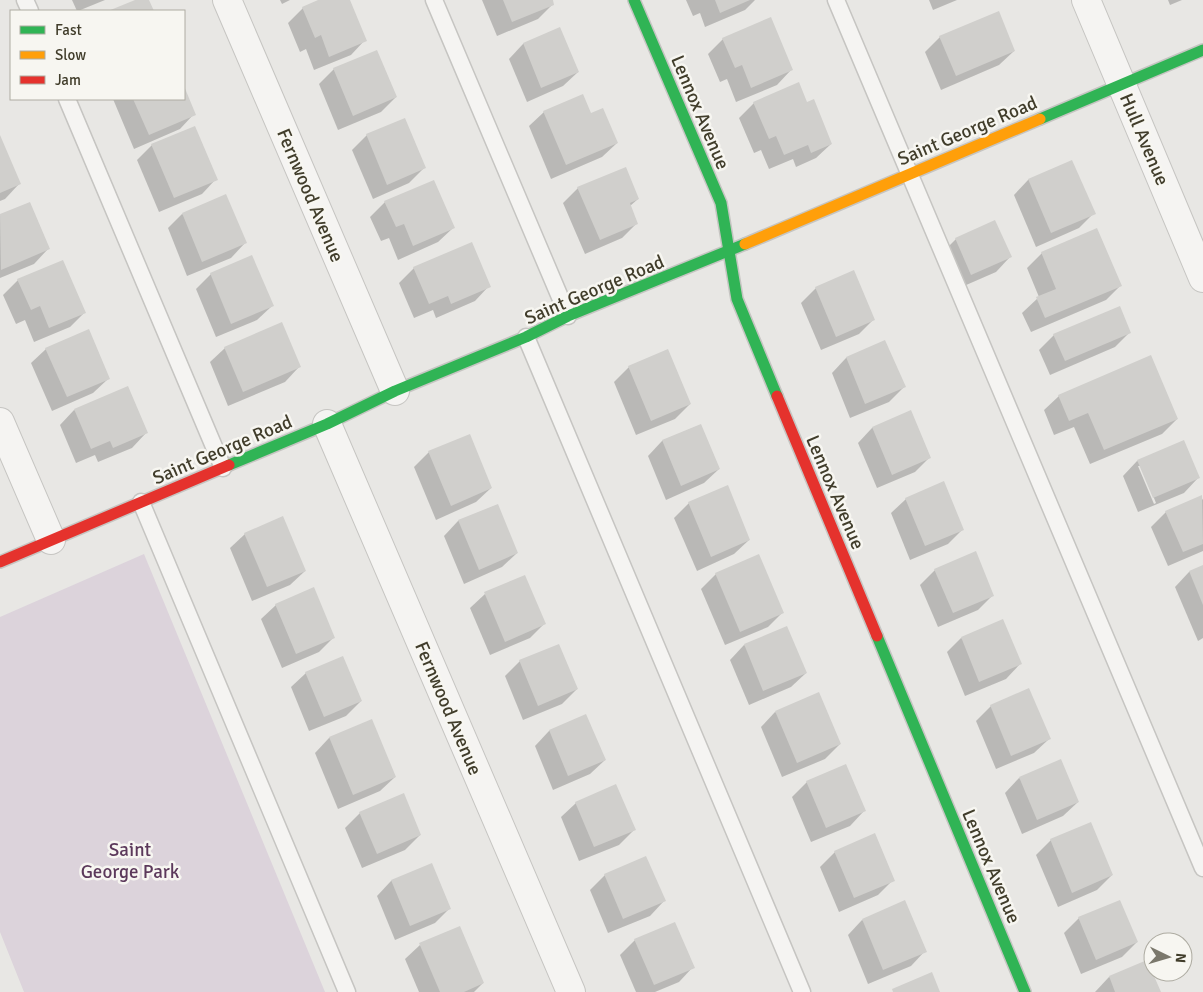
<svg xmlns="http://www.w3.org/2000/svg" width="1203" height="992" viewBox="0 0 1203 992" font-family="Signika,sans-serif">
<rect width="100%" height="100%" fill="#e8e7e4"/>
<path fill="#dcd3db" d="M144,554L325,992H24L0,932V617Z"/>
<g fill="#0003" fill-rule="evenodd">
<path d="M72,0H105L78,11H77Z"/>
<path d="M280,0H290L282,4Z"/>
<path d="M321,0H348L365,40L351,55L314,70L306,49L300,52L288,23L303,8Z"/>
<path d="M482,0H551L553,4L538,19L497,36Z"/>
<path d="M686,0H755L745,10L705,27L700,13L693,16Z"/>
<path d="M929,0H957L933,10Z"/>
<path d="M1168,0H1182L1170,5Z"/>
<path d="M560,29L578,72L563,86L527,102L509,59L523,44Z"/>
<path d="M940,37L1014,51L999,65L941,90L925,52Z"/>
<path d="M723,39L791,70L777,85L736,102L727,79L720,82L708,54Z"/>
<path d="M334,69L396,97L381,112L338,130L319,84Z"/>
<path d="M184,89L194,114L180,129L134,149L113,99H184Z"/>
<path d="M754,103L806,104L831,144L816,158L796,167L793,159L769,169L761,150L754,153L739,118Z"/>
<path d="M544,112L590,114L617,143L602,157L551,179L529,126Z"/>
<path d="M367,135L424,168L409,183L373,199L352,150Z"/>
<path d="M0,140L19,184L5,199L0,201Z"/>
<path d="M152,145L216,179L202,194L159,212L137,160Z"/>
<path d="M1071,162L1094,213L1079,228L1036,247L1014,195L1028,180Z"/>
<path d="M578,188L638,199L630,206L637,223L622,238L585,254L563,203Z"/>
<path d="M385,202L453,228L438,242L398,260L389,238L381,241L370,217Z"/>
<path d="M29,203L48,249L34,264L0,278V216Z"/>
<path d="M182,214L245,243L231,258L187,276L168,228Z"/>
<path d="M956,239L1010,257L996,272L957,289L941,254Z"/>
<path d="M1042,253L1120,286L1106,300L1031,332L1022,313L1039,297L1027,268Z"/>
<path d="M414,268L489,286L475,301L436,318L433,310L414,318L399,283Z"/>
<path d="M211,274L272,306L257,320L216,337L196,289Z"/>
<path d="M18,280L84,313L70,327L34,342L25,320L16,324L3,295Z"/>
<path d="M816,288L873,320L859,334L821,350L801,303Z"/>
<path d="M1130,332L1115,347L1050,375L1039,350L1054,335Z"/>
<path d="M885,342L904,387L889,402L850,418L832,373L846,358Z"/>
<path d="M225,348L299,367L285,382L228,406L210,362Z"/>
<path d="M46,349L108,379L93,393L52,411L31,363Z"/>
<path d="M629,367L690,404L675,419L636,435L614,382Z"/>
<path d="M1059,396L1177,419L1162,434L1090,464L1074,427L1054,435L1044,410Z"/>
<path d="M74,410L146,433L132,448L98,462L95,455L76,463L60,425Z"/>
<path d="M910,412L930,457L915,472L877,488L858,443L872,428Z"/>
<path d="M700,425L719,469L704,483L666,500L648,456L662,441Z"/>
<path d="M429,452L491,488L476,502L436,520L414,467Z"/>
<path d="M1137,461L1198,478L1184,493L1138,512L1123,476ZM1138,466H1141L1156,503L1154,504Z"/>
<path d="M1201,497L1203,500V551L1168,566L1151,527L1166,512Z"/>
<path d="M906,499L963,529L948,544L910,560L891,513Z"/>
<path d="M689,503L749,540L734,554L697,571L674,518Z"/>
<path d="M497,505L517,553L502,567L464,584L444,536L458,521Z"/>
<path d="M245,534L305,571L290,585L252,601L230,548Z"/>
<path d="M1203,566V638L1198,641L1175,587L1189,572Z"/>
<path d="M935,570L993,595L978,610L938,627L920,585Z"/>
<path d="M716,574L782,613L768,627L725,645L701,589Z"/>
<path d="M485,594L544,624L530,638L490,655L470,608Z"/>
<path d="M276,605L334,637L319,652L282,668L261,619Z"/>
<path d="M961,638L1020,664L1006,679L965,696L947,652Z"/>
<path d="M744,645L806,673L791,687L749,705L730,660Z"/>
<path d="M520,661L577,689L562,704L523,720L505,676Z"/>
<path d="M306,673L361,701L346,716L309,731L291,687Z"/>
<path d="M991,706L1049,739L1034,753L996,769L976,721Z"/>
<path d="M775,712L840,744L825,759L782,777L761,727Z"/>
<path d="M586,716L605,760L590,774L553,790L535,746L549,731Z"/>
<path d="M371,721L395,777L380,791L338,809L315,753L329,738Z"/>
<path d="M1019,778L1078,802L1063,816L1022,834L1005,793Z"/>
<path d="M807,782L864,811L850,826L811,842L792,797Z"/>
<path d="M576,803L634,830L619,845L579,861L561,817Z"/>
<path d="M360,813L420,835L405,850L362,868L345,828Z"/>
<path d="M1051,840L1112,875L1097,890L1058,907L1036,855Z"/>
<path d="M835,852L893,880L878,895L839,912L820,867Z"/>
<path d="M431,865L450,908L435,923L395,940L377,896L391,881Z"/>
<path d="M605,875L664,901L650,916L608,933L590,890Z"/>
<path d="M1079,918L1137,942L1122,957L1081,974L1064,933Z"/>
<path d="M862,920L925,951L911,966L868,984L848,935Z"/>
<path d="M635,940L693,967L679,982L655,992H636L620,955Z"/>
<path d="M420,945L483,983L474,992H419L405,959Z"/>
<path d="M1109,977L1160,992H1095Z"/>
</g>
<g fill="#d0cfcc">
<path d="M135,0H149L154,11H108Z"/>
<path d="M318,0H350L367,41L329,57L321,35L315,38L302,7Z"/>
<path d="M503,0H553L554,5L512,22Z"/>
<path d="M715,0H750L720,13Z"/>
<path d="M999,11L1015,51L956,76L939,36Z"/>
<path d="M771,17L793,70L751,88L742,65L735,68L722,38Z"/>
<path d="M560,27L579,72L541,88L523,43Z"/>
<path d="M377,50L397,97L353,116L333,68Z"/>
<path d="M799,82L807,102L814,99L832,144L811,153L808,145L784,155L776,136L769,139L753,102Z"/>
<path d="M184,86L196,115L149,135L133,99H184Z"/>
<path d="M583,94L591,113L603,108L618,143L566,165L543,111Z"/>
<path d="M405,118L426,168L387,185L366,134Z"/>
<path d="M195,126L218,180L174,198L151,144Z"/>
<path d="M0,135L21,184L0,193Z"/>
<path d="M1072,160L1096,214L1051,233L1028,179Z"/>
<path d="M626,167L639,199L630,203L638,224L600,240L577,187Z"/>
<path d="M434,180L455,228L413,246L404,224L396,227L384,201Z"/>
<path d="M226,194L247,243L202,262L182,213Z"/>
<path d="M30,202L50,249L1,270L0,214Z"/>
<path d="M995,220L1012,257L971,275L955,238Z"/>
<path d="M1097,228L1122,286L1045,318L1036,297L1056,289L1041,252Z"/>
<path d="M472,242L491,287L451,304L448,296L429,304L413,267Z"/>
<path d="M252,255L274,306L231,324L210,273Z"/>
<path d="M63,260L86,313L49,328L40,306L31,310L17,279Z"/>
<path d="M854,270L875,320L836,337L815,287Z"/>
<path d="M1120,306L1131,333L1065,361L1053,334Z"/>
<path d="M282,322L301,367L243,392L224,347Z"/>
<path d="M89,329L110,379L67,397L45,348Z"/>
<path d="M885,340L906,387L865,404L846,357Z"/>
<path d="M668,349L691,404L651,421L628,366Z"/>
<path d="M1151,355L1178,419L1104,450L1088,413L1069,421L1058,395Z"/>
<path d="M128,386L148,433L113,448L110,441L91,449L74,409Z"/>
<path d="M911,410L931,458L892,475L872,427Z"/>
<path d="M701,424L720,469L681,486L662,440Z"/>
<path d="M470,434L492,488L451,506L428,451Z"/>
<path d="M1184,440L1200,478L1153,498L1137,460Z"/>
<path d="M944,481L964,530L925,546L905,498Z"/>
<path d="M728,485L750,540L711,557L688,502Z"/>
<path d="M1202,495L1203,544L1183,552L1165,511Z"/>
<path d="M498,504L518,553L479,570L458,520Z"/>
<path d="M283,516L306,571L267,587L244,533Z"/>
<path d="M976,551L994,596L953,613L934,569Z"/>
<path d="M759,554L784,613L740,632L715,573Z"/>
<path d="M1203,565V605L1189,571Z"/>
<path d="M525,575L546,624L505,642L484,592Z"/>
<path d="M314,587L335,638L296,654L275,604Z"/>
<path d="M1003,619L1022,664L979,682L961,637Z"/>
<path d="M787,626L807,673L763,691L744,644Z"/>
<path d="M559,644L578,689L538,706L519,660Z"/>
<path d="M343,656L362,701L324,717L305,672Z"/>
<path d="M1029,688L1051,739L1011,756L990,705Z"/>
<path d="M819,692L841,744L797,763L775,711Z"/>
<path d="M586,714L606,760L568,776L549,730Z"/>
<path d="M372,719L396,777L353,795L329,737Z"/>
<path d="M1061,759L1079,802L1037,820L1019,777Z"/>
<path d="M846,764L866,811L826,828L806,781Z"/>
<path d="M616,784L636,830L594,847L575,802Z"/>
<path d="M404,793L421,835L377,854L359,812Z"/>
<path d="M1091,822L1113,875L1072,893L1050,839Z"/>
<path d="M875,833L895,881L854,898L834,851Z"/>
<path d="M646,856L666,901L623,919L604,874Z"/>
<path d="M432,863L451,909L410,926L391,880Z"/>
<path d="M905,900L927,952L883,970L862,919Z"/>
<path d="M1120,900L1138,942L1096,960L1078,917Z"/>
<path d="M675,922L695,968L654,985L634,939Z"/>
<path d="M460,926L484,983L464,992H440L419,943Z"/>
<path d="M1147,960L1161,992H1115L1109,976Z"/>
<path d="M932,972L940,992H893L892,989Z"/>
</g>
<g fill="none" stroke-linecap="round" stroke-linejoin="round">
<defs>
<g id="lane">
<path d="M25,0L30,11"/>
<path d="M434,0L568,316"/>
<path d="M836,0L1203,868"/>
<path d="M67,99L223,468"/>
<path d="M526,337L802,992"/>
<path d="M141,502L347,992"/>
</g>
<g id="street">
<path d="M227,0L395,391"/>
<path d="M1086,0L1203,278"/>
<path d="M0,422L51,540"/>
<path d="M327,424L571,992"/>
</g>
<g id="fast">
<path d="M634,0L721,203L737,299L777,396"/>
<path d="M1040,119L1203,50"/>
<path d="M229,465L327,424L395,391L526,337L568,316L745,244"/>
<path d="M877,636L1025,992"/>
</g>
<path id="slow" d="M745,244L1040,119"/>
<g id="jam">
<path d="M777,396L877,636"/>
<path d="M0,562L229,465"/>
</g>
</defs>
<use href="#lane" stroke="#c6c5c2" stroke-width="19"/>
<use href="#street" stroke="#c6c5c2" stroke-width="30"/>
<use href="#fast" stroke="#c6c5c2" stroke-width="14"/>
<use href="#slow" stroke="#c6c5c2" stroke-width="14"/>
<use href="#jam" stroke="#c6c5c2" stroke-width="14"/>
<use href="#lane" stroke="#f5f4f2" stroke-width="16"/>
<use href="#street" stroke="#f5f4f2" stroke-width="28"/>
<use href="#fast" stroke="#30b455" stroke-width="11"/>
<use href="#slow" stroke="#ff9f0a" stroke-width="11"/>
<use href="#jam" stroke="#e5322d" stroke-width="11"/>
</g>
<g text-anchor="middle" stroke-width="5" stroke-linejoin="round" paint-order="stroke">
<g font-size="19" fill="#413d2b" stroke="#f7f6f1">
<text transform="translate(701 112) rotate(67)" y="7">Lennox Avenue</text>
<text transform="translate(967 130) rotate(-23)" y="7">Saint George Road</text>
<text transform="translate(1145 139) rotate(67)" y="7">Hull Avenue</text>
<text transform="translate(311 195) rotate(67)" y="7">Fernwood Avenue</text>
<text transform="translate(594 289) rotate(-23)" y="7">Saint George Road</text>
<text transform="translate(222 449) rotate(-23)" y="7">Saint George Road</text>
<text transform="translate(836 492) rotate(67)" y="7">Lennox Avenue</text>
<text transform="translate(449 708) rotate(67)" y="7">Fernwood Avenue</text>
<text transform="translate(992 866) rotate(67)" y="7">Lennox Avenue</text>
</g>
<g font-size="19" fill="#5c395b" stroke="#f7f6f1">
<text x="130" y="856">Saint<tspan x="130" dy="22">George Park</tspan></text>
</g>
</g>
<rect x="10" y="10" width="175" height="90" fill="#f7f6f1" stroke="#aeaca2"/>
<rect x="20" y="26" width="25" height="8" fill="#30b455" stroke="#aeaca2"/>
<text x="55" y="35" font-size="15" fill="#413d2b">Fast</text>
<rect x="20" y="51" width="25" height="8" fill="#ff9f0a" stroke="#aeaca2"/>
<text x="55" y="60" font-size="15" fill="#413d2b">Slow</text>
<rect x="20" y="76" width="25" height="8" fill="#e5322d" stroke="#aeaca2"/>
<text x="55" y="85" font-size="15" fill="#413d2b">Jam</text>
<g transform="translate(1168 957) rotate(95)"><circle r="24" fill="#f7f6f1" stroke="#aeaca2"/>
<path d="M0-4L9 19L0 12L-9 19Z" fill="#7b786c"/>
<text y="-8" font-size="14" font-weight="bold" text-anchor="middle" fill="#413d2b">N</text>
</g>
</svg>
